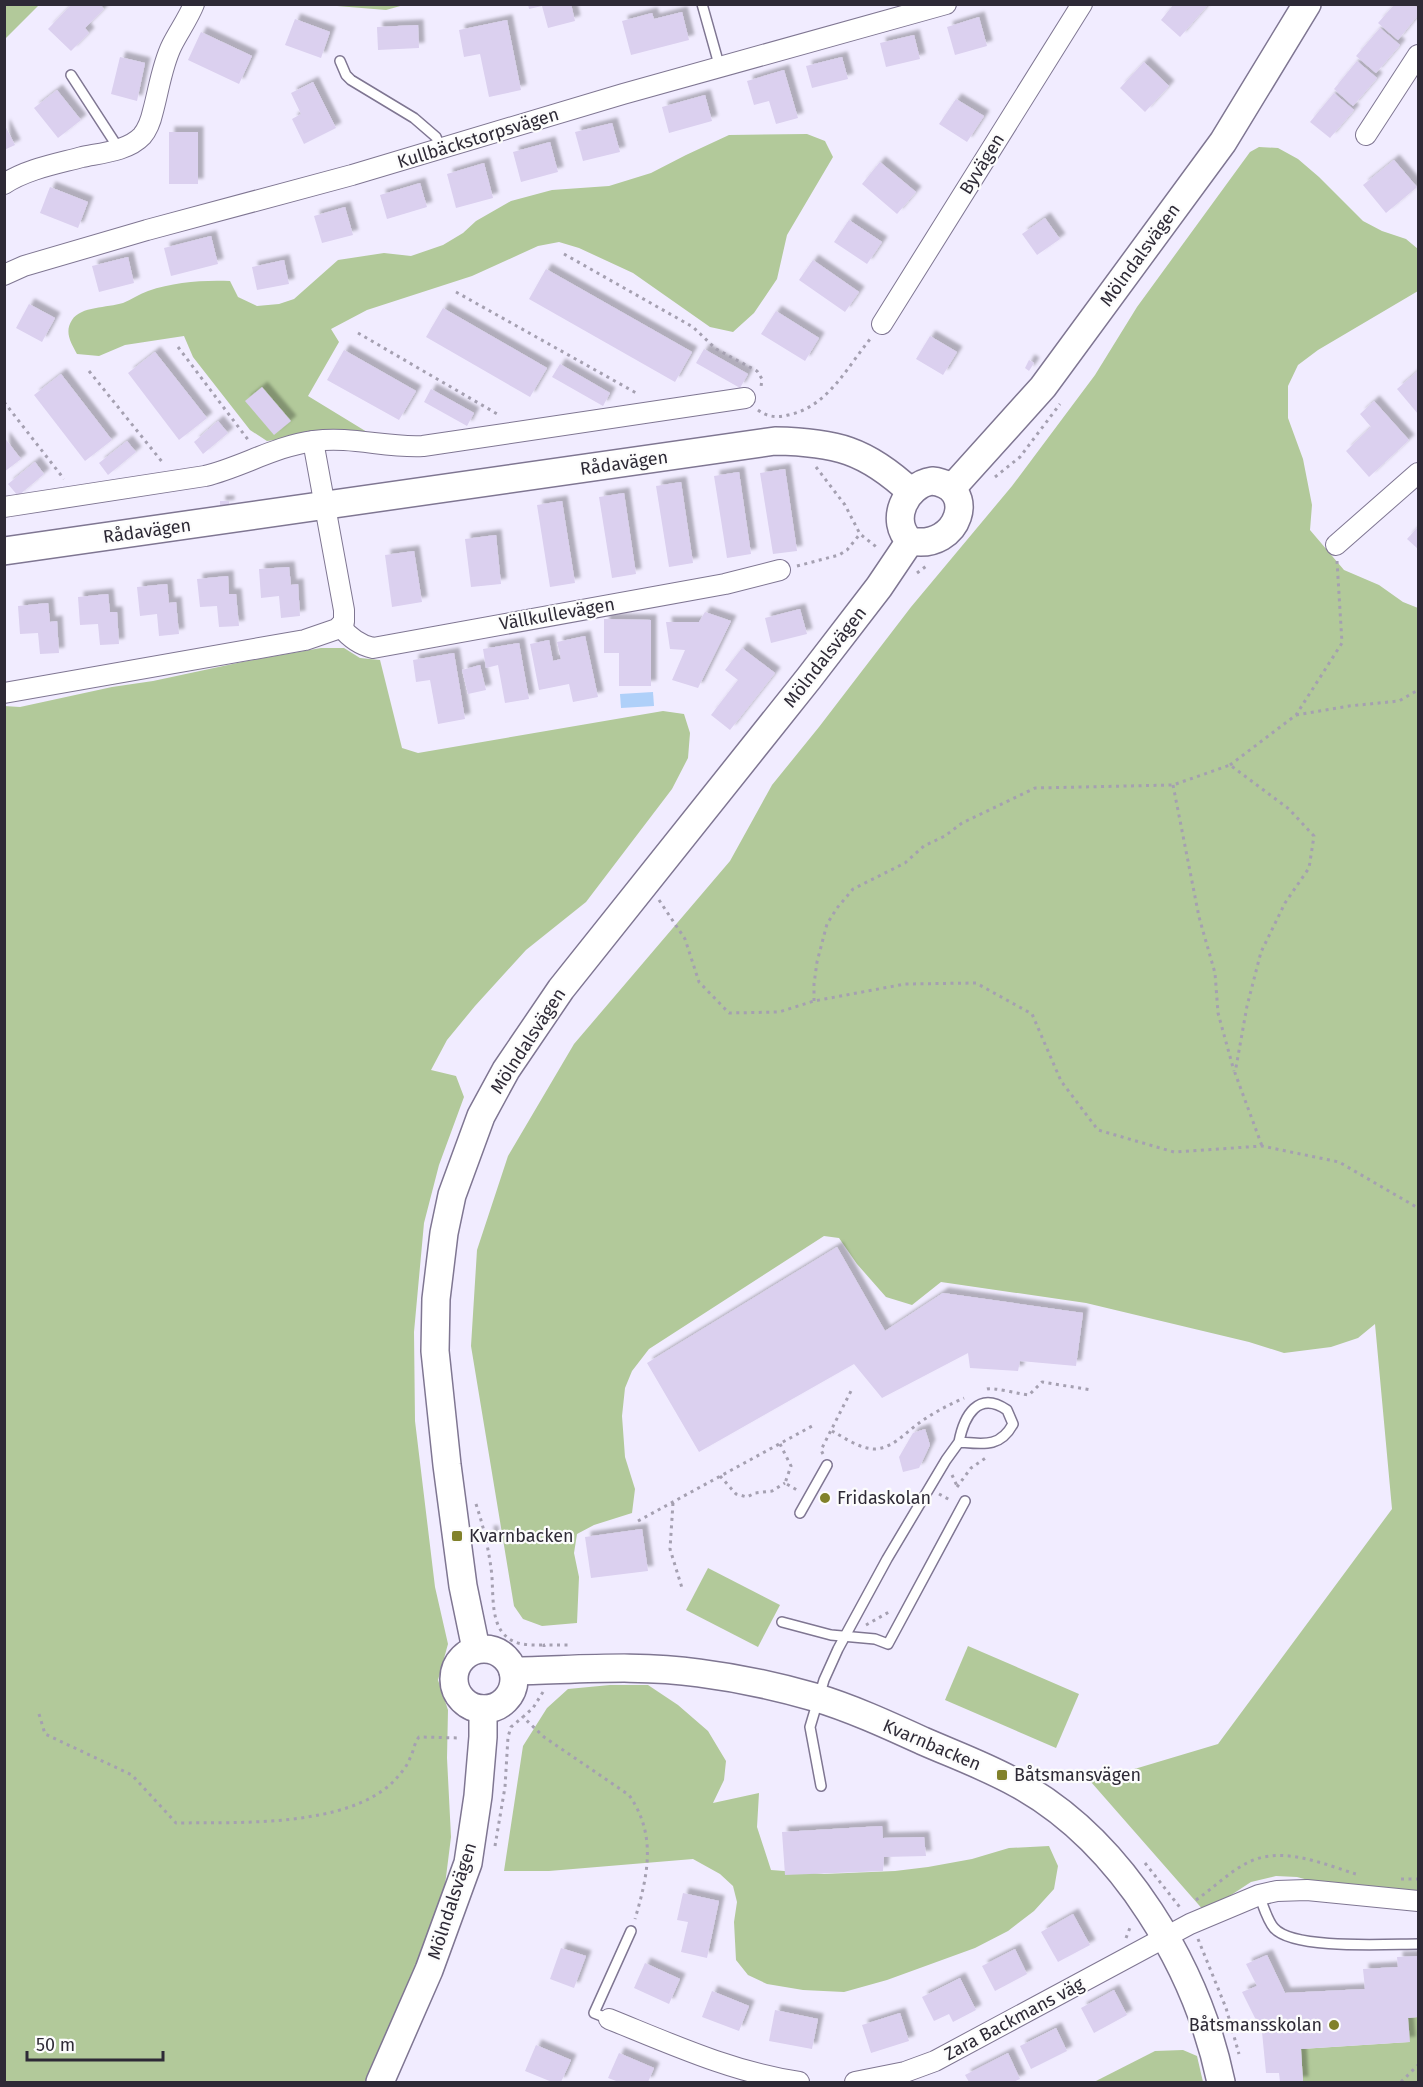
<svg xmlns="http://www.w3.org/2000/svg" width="1423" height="2087" viewBox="0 0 1423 2087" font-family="'Fira Sans',sans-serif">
<defs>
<filter id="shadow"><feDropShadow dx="5.5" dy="-5.5" stdDeviation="1.5" flood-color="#0004"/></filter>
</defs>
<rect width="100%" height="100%" fill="#f1ecff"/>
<g fill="#b2c99a">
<path d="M4,5H39L5,39H4Z"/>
<path d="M335,5H404L386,10L337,6Z"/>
<path d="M807,134L825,141L833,157L787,235L777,279L754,313L733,332L710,327L633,273L579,248L559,242L538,246L472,276L367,310L331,329L339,342L308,396L367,432L328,433L267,441L250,430L193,357L184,336L125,345L99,356L77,354C71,343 64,332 72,320C81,306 107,308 123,303C131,300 139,294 148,291C174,282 202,280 230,281L238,297L257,306L279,304L294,299L338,260L384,253L411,256L443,245L463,233L476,221L511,201L552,190L609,186L651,173L686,155L729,135Z"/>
<path d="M1259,147L1278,148L1298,159L1319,177L1363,221L1382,231L1406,239L1418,249V291L1318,350L1298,365L1288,386V418L1303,459L1312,505L1310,530L1344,570L1379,585L1403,602L1418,608V1894L1327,1885L1297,1877L1276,1876L1251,1882L1205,1912L1091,1782L1218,1744L1392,1509L1375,1324L1358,1338L1331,1347L1284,1353L1249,1342L1086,1303L941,1282L912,1305L886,1297L857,1264L839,1238L824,1236L649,1349L632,1371L625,1388L622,1416L625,1457L635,1489L632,1513L594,1525L577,1534L574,1553L579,1577L577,1623L542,1626L523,1619L514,1606L471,1346L477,1250L508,1156L574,1044L730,861L772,785L819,727L911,607L1012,486L1095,375L1137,307L1250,152Z"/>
<path d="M321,648H344L360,658L380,660L402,748L418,753L663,711L684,714L690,733L688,758L672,789L586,902L526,950L475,1006L447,1040L431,1070L456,1076L464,1097L439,1165L424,1223L414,1332L415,1421L435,1587L448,1644L438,1680L448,1710L447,1758L451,1837L442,1909L370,2082H5L4,706L20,707L112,687L153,681L242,662Z"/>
<path d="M708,1568L780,1605L758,1647L686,1610Z"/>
<path d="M968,1646L1079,1694L1056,1748L945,1700Z"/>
<path d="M610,1685H648L678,1705L708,1731L726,1761L724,1780L713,1803L759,1793L757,1827L771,1870L824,1874L895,1871L928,1867L972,1859L1009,1848L1049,1846L1058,1866L1054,1889L1034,1911L1008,1931L975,1948L887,1980L844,1992L803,1990L767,1984L748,1975L736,1960L734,1922L737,1902L733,1886L720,1874L693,1859L549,1871H504L523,1746L547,1708L568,1689Z"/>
<path d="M1418,2017V2082H1303L1301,2049L1409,2042L1408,2018Z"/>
<path d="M1183,2050L1197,2056L1203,2082H1094L1155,2051Z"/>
</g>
<path fill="#afd0f9" d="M653,692L654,706L621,708L620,694Z"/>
<g fill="#dbd0ef" filter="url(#shadow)">
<path d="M72,4H100L104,9L85,28L89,33L71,51L48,29Z"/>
<path d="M528,4H571L575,21L548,28L542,6L529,9Z"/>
<path d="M1174,4H1205L1207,6L1180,37L1161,20Z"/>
<path d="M1394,5H1414L1418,8V15L1398,40L1378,23Z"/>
<path d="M682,12L689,40L631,55L622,21L652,13L654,19Z"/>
<path d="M979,17L987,46L955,55L947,27Z"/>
<path d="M295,19L330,32L321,58L285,45Z"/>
<path d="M507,20L521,90L489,97L480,54L464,57L459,30Z"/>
<path d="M418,25L419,48L378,50L377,27Z"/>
<path d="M1380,28L1400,45L1376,73L1356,56Z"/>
<path d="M201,32L252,56L239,84L188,60Z"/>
<path d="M914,35L920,59L886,67L880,43Z"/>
<path d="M120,57L145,63L137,101L111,94Z"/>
<path d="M842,57L848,79L812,88L806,66Z"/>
<path d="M1357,61L1377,78L1353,106L1334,89Z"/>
<path d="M1144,62L1169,86L1145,112L1120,88Z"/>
<path d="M784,70L798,118L776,124L769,101L754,105L747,81Z"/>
<path d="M313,82L336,128L304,144L292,119L301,114L291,93Z"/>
<path d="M57,90L81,120L58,138L34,108Z"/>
<path d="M1334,93L1354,110L1330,138L1310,122Z"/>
<path d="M705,95L712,121L669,133L662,107Z"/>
<path d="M956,99L984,116L967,142L939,124Z"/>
<path d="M612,123L620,152L583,161L575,132Z"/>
<path d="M4,124L15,145L4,150Z"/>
<rect x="169" y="132" width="29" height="52"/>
<path d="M550,142L558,172L521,182L513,152Z"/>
<path d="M1394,160L1417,187L1386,213L1363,185Z"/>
<path d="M880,162L916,192L897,214L862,184Z"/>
<path d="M484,163L493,198L456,208L447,174Z"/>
<path d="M420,183L427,207L387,219L380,195Z"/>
<path d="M50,187L88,202L78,228L40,213Z"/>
<path d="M345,207L353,235L322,243L314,216Z"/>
<path d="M1045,218L1060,239L1037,255L1022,234Z"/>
<path d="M849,220L882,242L867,264L834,242Z"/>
<path d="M211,236L218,264L171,276L164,248Z"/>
<path d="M128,257L134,283L99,292L92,266Z"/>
<path d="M284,260L289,284L257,290L252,267Z"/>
<path d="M813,260L859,292L845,312L799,280Z"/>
<path d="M546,269L692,352L675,382L529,299Z"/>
<path d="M29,304L55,318L42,342L16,328Z"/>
<path d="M443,308L547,368L530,397L426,337Z"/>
<path d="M776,311L819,338L805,361L761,334Z"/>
<path d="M930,336L957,352L943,375L916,359Z"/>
<path d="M704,349L748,374L740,388L696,363Z"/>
<path d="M344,350L416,391L399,420L327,380Z"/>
<path d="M155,352L207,418L179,440L128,373Z"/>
<path d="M1029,360L1034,363L1029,371L1025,368Z"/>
<path d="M560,364L610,393L603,406L552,377Z"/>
<path d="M1418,371V414L1397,389Z"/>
<path d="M61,374L112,440L85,461L34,395Z"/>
<path d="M262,387L291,421L274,435L245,401Z"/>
<path d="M431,389L474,413L467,426L424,402Z"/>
<path d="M1374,401L1409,440L1369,477L1346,451L1371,427L1360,414Z"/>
<path d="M218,421L228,433L203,454L194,442Z"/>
<path d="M4,437L21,459L4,472Z"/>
<path d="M127,441L136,452L108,475L99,463Z"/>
<path d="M35,462L44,474L18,496L8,484Z"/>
<path d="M785,469L797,551L773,554L760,473Z"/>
<path d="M739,472L751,554L727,558L714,476Z"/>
<path d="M681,482L693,563L669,567L656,486Z"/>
<path d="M624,493L636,574L612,578L599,497Z"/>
<path d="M220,501H229V505L220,506Z"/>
<path d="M562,501L575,583L550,587L537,505Z"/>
<path d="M1418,527V549L1407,539Z"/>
<path d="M496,535L501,584L471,587L465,539Z"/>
<path d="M414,551L422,602L392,607L385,555Z"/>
<path d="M289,567L291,585L298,584L300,616L281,618L279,596L261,598L259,569Z"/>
<path d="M228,576L229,594H236L239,626L219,627L217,606L200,607L197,579Z"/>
<path d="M167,584L169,603L176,602L179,634L159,636L157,614L140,616L137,587Z"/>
<path d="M108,594L110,612H117L119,644L100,645L98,624L80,625L78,597Z"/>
<path d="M48,603L50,622L57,621L59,653L40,654L38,633L20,634L18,606Z"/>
<path d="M800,609L807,634L771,643L765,618Z"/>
<path d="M705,612L731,621L698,688L672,680L685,650L670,649L666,622H699Z"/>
<path d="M604,619L651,620V686H619V653H604Z"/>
<path d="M585,636L598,697L573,702L569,684L539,690L530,644L549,640L553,661L561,659L557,642Z"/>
<path d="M519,643L529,699L505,703L498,665L486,668L483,649Z"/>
<path d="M742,648L775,673L730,730L711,715L738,680L725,670Z"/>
<path d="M454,653L465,719L438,724L430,680L416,682L413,660Z"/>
<path d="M480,665L486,690L468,694L462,670Z"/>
<path d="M837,1247L885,1331L943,1293L1083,1313L1076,1366L1020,1361L1018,1371L970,1368L968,1353L882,1398L854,1364L699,1452L647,1363Z"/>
<path d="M925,1429L930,1445L919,1468L903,1472L899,1457L913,1433Z"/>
<path d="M642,1529L648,1571L591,1578L585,1537Z"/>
<path d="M488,1531H493L494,1541L489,1542Z"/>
<path d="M882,1826L883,1838L924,1837L926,1856L884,1857L883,1871L785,1875L782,1832Z"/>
<path d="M683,1893L719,1901L707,1958L681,1952L688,1922L677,1920Z"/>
<path d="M1073,1914L1090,1945L1058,1962L1041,1932Z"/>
<path d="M561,1948L586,1956L574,1988L550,1979Z"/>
<path d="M1015,1949L1027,1974L995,1991L982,1966Z"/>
<path d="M1267,1955L1285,1993L1365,1989L1363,1969L1398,1967L1397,1957L1418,1956V2017L1408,2018L1410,2042L1301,2049L1303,2082H1280L1279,2073H1266L1262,2032L1242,1992L1257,1986L1246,1964Z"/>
<path d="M645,1963L680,1979L669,2004L634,1988Z"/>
<path d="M960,1978L976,2010L953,2022L949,2014L934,2021L922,1997Z"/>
<path d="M1114,1990L1127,2015L1094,2033L1081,2008Z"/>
<path d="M712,1991L749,2006L739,2031L702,2017Z"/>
<path d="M775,2010L818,2019L812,2049L769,2041Z"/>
<path d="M900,2013L909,2041L871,2053L862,2025Z"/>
<path d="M1056,2028L1067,2051L1031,2069L1020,2046Z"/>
<path d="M536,2045L571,2060L561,2082H552L525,2071Z"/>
<path d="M619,2053L654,2068L648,2082H619L608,2078Z"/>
<path d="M1008,2053L1020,2079L1013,2082H969L965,2075Z"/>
</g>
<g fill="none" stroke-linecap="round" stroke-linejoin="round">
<defs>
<g id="lane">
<path d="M702,4L720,68"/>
<path d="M340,61L346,75L351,80L414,118L436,137L441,149"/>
<path d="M71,75L119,149"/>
<path d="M800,1513L827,1465"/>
<path d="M782,1622L831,1635L875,1639L888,1644L965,1501"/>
<path d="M821,1786L810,1727L824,1680L838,1649L887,1559L946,1460L959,1442C983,1444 1000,1448 1013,1424L1007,1410C978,1390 964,1416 959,1442"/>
<path d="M1259,1895C1263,1905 1267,1920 1274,1928C1293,1950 1388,1944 1418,1944"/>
<path d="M609,2019L594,2013L631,1931"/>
</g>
<g id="street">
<path d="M1366,135L1418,55"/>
<path d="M4,184C27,169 56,164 82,157C101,153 128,151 142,136C148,129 151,120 153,111C159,89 162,65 172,45C179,31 188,19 194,4"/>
<path d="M4,275L24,266L147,230L352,175L623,94L946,4"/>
<path d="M882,324L1082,4"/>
<path d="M4,507L205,476C242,467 275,446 314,441C351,436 386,448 423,446L745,398"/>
<path d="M1336,545L1418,473"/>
<path d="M340,626C349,637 359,645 373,648L725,584L780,570"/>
<path d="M4,693L305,640L337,629L344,622V610L313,441"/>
<path d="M609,2019C671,2044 732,2072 799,2082"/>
<path d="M855,2082L905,2072L935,2061L1190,1924L1259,1895L1277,1891L1307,1890L1418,1901"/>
</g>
<g id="secondary">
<path d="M932,481C979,486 960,551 910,541C889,521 905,485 932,481Z"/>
<path d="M952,488L1043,387L1223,142L1307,4"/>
<path d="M4,551L775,441C835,442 866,450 911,492"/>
<circle cx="484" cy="1679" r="30"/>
<path d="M476,1649L463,1586L447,1465L435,1351L436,1299L444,1233L452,1195L481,1116L506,1070L561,989L809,678L879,587L910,541"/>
<path d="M513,1671C575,1670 638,1664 699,1673C738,1678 776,1686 814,1697C851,1708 888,1725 923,1741C955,1755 988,1767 1018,1784C1123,1842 1197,1968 1221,2082"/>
<path d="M380,2082L429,1970L468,1863L478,1796L483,1737V1709"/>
</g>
</defs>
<use href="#lane" stroke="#7f7692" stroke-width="12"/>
<use href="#street" stroke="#7f7692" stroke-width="22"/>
<use href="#secondary" stroke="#7f7692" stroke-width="30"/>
<g stroke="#a5a0b1" stroke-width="3" stroke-dasharray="3 4.5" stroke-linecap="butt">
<path d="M564,254L693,327L716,349L757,371L762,379L761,387"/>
<path d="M456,292L638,394"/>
<path d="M358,333L499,415"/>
<path d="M178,347L249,441"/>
<path d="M89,371L163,463"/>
<path d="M4,402L64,479"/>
<path d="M758,410C767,417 777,418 788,415C828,407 847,367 871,338"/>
<path d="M816,467L845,505L860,534L879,549"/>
<path d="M995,477L1020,457L1060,404"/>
<path d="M797,566L839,555L847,550L860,534"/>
<path d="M917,573L929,564"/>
<path d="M1296,715L1349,706L1399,701L1418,690"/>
<path d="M1230,765L1296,715L1342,643L1337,561"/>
<path d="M1173,785L1199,917L1215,973L1218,1013L1234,1071"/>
<path d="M659,900L685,939L699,982L729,1013L779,1012L814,1001L905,984L976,983L1032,1014L1061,1081L1098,1130L1174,1152L1262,1146L1339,1162L1418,1208"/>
<path d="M814,1001V984L817,962L827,924L837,908L853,889L905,863L924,846L945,836L962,823L1035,788L1173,785L1230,765L1289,809L1314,836L1309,868L1285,903L1261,952L1247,1006L1235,1073L1262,1146"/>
<path d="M987,1389C994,1387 1018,1394 1029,1395L1042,1382L1092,1390"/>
<path d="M832,1431C845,1438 860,1449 875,1449C893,1448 905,1433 919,1423C933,1413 948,1405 964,1398"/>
<path d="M780,1444L791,1466L785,1483L797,1490"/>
<path d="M823,1454L821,1450L851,1391"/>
<path d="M952,1475L958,1488"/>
<path d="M720,1476L736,1494L747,1497L755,1493L772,1491L785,1483"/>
<path d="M957,1487L971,1468L987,1457"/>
<path d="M939,1494L952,1501"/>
<path d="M673,1503L670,1549L682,1588"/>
<path d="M476,1504C483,1525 488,1546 491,1568C494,1587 490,1616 502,1632C513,1646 528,1645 544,1645"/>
<path d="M638,1521L814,1425"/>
<path d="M866,1625L889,1612"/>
<path d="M544,1647V1645H569"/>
<path d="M543,1692L533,1708L523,1717L544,1737L629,1795C657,1835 648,1875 635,1919"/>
<path d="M39,1714L45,1734L132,1775L176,1823C238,1822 347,1828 394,1781C400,1774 407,1767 410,1758C414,1751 414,1743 419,1737L461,1738"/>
<path d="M495,1846L505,1787L508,1737L511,1727L523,1717"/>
<path d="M1145,1863L1182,1910"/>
<path d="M1401,1879H1418"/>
<path d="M1196,1900C1212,1889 1227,1874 1245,1864C1280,1844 1323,1864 1359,1875"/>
<path d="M1126,1938L1131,1925"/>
<path d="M1198,1939L1226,2008L1239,2054"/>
<path d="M1401,2082L1418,2065"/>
</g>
<use href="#lane" stroke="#fff" stroke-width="9"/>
<use href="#street" stroke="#fff" stroke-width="20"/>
<use href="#secondary" stroke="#fff" stroke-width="27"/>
</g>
<g fill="#81812a" stroke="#fcfcfc" stroke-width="2">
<circle cx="825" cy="1498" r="6"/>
<rect x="451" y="1530" width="12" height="12" rx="3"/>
<rect x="996" y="1769" width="12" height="12" rx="3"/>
<circle cx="1334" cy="2025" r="6"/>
</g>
<g text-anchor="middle" stroke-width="4.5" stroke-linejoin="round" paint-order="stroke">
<g font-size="18" fill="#2e2a36" stroke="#fcfcfc">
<text transform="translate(478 138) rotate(-17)" y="6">Kullbäckstorpsvägen</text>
<text transform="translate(982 164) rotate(-58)" y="6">Byvägen</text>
<text transform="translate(1140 255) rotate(-54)" y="6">Mölndalsvägen</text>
<text transform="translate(624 463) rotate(-8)" y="6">Rådavägen</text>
<text transform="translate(147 531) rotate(-8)" y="6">Rådavägen</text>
<text transform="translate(557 614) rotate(-10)" y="6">Vällkullevägen</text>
<text transform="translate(825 657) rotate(-52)" y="6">Mölndalsvägen</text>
<text transform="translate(528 1041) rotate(-57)" y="6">Mölndalsvägen</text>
<text transform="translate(932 1745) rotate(23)" y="6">Kvarnbacken</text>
<text transform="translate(452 1901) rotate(-72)" y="6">Mölndalsvägen</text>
<text transform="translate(1014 2019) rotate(-28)" y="6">Zara Backmans väg</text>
</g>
<g font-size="18" fill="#2e2a36" stroke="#fcfcfc" text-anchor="start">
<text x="837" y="1504">Fridaskolan</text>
<text x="469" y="1542">Kvarnbacken</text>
<text x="1014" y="1781">Båtsmansvägen</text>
<text x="1322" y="2031" text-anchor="end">Båtsmansskolan</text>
</g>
</g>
<rect width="1423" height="2087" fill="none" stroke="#2e2a36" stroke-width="12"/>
<path d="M27 2051v9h136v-9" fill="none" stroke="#2e2a36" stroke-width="3"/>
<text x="36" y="2051" font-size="18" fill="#2e2a36" stroke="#fcfcfc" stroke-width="4.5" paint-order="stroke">50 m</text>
</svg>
